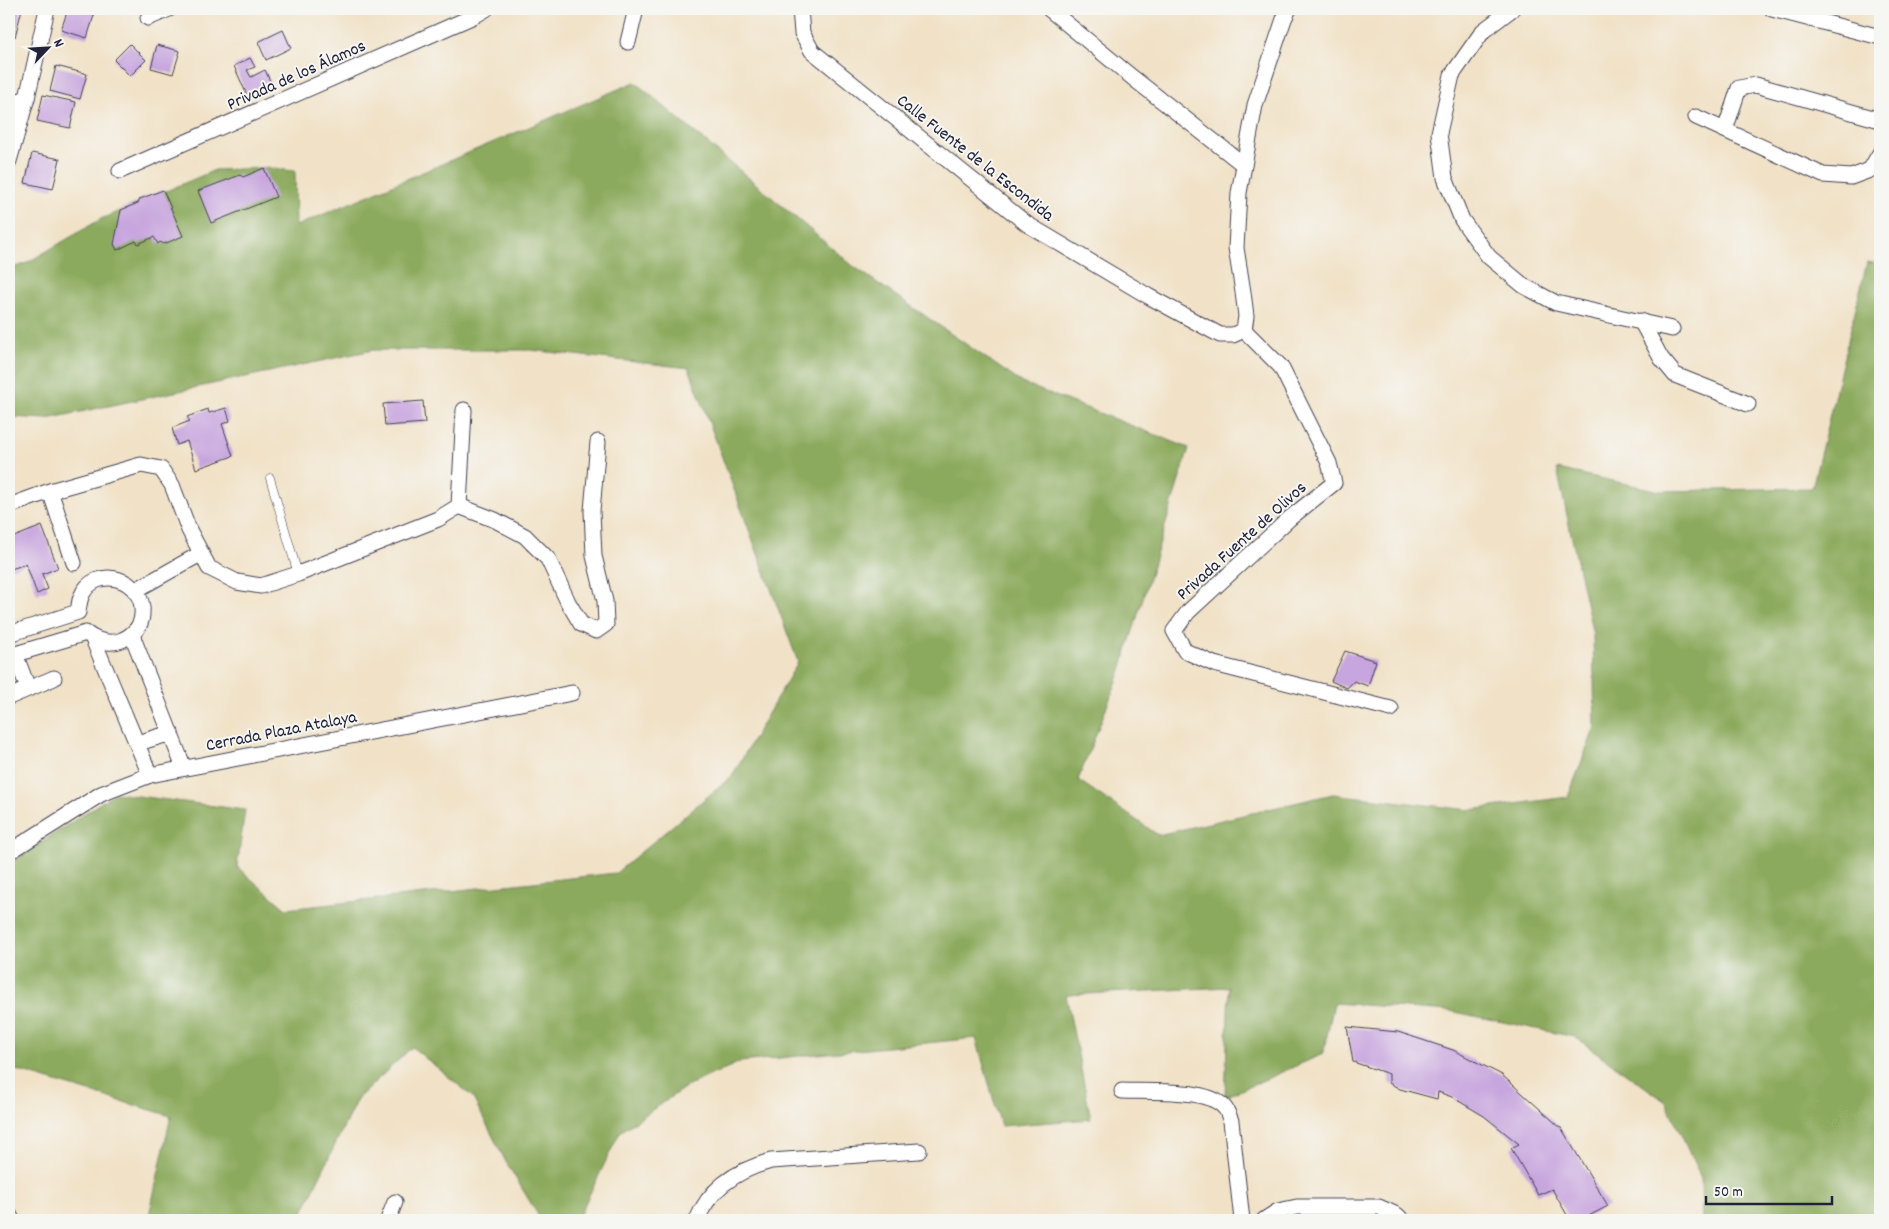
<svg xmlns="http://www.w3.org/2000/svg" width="1889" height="1229" viewBox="0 0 1889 1229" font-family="Dekko,sans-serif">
<rect width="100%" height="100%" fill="#f6f6f2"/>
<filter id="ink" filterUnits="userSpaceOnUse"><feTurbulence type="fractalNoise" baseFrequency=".02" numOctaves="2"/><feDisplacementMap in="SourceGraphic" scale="10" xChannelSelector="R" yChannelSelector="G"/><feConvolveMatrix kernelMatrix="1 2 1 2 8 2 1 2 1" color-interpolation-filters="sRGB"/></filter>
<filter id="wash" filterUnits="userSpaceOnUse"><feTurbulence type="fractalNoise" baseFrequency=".0096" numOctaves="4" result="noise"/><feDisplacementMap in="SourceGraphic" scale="20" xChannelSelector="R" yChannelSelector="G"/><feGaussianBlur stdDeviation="1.12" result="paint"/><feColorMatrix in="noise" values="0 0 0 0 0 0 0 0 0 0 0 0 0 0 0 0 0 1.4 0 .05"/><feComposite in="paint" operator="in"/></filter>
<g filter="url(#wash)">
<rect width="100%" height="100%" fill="#f1e2c7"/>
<path fill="#8caa5d" stroke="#57664c" d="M635,82L853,266L1022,383L1189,448L1120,673L1078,780L1158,835L1333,794L1470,810L1568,797L1595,727L1593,635L1557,469L1660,491L1812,488L1867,262L1880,264V1220H1702L1701,1178L1666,1102L1575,1037L1450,1011L1334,1003L1323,1054L1225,1097L1229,987L1066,995L1091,1119L1001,1126L976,1038L740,1062L687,1086L620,1132L577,1220H541L506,1162L472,1096L412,1047L357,1099L299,1220H148L171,1116L9,1068V864L115,793L245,810L237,867L286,909L616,873L732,776L798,662L689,368L530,350H373L47,419L9,417V269L25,264L101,219L215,170L264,168L295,171L296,226Z"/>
<g id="blocks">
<g fill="#c7a5de">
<path d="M9,9H22L15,37L9,35Z"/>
<path d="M68,9H96L87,38L61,30Z"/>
<path d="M283,30L291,48L266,60L258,42Z"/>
<path d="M130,44L146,60L130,76L114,60Z"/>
<path d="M157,45L180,51L173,74L151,68Z"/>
<path d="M250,58L255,67L247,70L251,77L265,70L271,83L247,95L234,66Z"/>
<path d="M56,66L87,74L80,99L50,91Z"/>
<path d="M43,95L76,102L70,128L37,121Z"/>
<path d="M32,153L60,159L53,189L25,183Z"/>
<path d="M264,168L276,197L211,223L198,191L240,175L243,177Z"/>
<path d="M163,190L183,236L164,244L160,242L158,244L154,237L138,244L136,241L117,250L114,244L121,210L138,203L140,199Z"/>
<path d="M423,401L425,423L385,426L383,404Z"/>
<path d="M226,408L230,421L222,424L233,456L196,469L187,441L177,445L172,428L190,421L187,417L208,409L209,413Z"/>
<path d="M42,526L58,568L42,574L48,589L37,594L26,564L11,569L9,563V539Z"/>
<path d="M1345,651L1376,661L1368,686L1354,681L1347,688L1331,681Z"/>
<path d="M1347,1027L1398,1032L1453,1050L1502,1075L1562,1129L1608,1206L1581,1220H1570L1552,1189L1538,1195L1511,1148L1519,1144L1484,1116L1452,1097L1438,1092L1437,1099L1400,1089L1389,1083V1074L1353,1062Z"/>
</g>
</g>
</g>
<g filter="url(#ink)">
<use href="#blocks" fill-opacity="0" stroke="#413f50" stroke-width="1"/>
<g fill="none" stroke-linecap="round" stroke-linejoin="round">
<defs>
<path id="service" d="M270,478L298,574"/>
<g id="minor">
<path d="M800,9L802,33L812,51L1027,224L1148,296L1220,335H1233L1244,330"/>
<path d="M1049,9L1133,78L1244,165"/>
<path d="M1512,9L1483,31L1452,75L1439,133L1445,178L1462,220L1489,257L1524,286L1556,303L1672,329"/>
<path d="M1772,9L1880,37"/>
<path d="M148,18L169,9"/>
<path d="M628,42L636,9"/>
<path d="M9,104L27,98"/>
<path d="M1696,117L1823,175L1851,177L1870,170L1880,153"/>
<path d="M1725,130L1739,88L1756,85L1880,120"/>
<path d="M9,161L27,98L47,9"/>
<path d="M120,171L474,16L486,9"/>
<path d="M1641,321L1661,358L1675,375L1748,404"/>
<path d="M1244,330L1281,367L1329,463L1334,483L1290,518L1188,612L1174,631L1185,651L1214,664L1391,709"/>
<path d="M1244,330L1246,316L1243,292L1236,248L1239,193L1255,105L1284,19L1289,9"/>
<path d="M50,491L74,563"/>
<path d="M9,506L50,491L141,465L161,469L172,485L189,530L209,568L237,582L261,586L298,574L438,519L459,506L464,410"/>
<path d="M459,506L495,520L525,536L548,559L568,602L581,624L596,631L606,624L605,601L594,556L592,511L598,442"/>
<path d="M136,590L200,554"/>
<path d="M9,634L78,612C79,607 79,602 81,597C94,563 146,578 142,615C141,628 133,635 122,640C110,645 96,641 86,633L9,656"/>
<path d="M132,635L184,768"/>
<path d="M93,639L150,775"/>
<path d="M15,654L28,688"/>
<path d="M9,697L54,678"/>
<path d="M138,743L171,733"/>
<path d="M14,849L101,794L150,775L572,693"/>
<path d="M1122,1091C1147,1092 1207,1088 1224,1107C1227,1110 1229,1116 1231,1121L1242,1220"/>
<path d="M9,1214L12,1220"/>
<path d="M388,1220L395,1202"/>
<path d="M697,1220C710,1187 738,1170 771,1161L919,1151"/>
<path d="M1264,1220L1278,1211L1297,1207H1379L1397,1215L1402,1220"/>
</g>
</defs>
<use href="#service" stroke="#413f50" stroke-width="9"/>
<use href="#minor" stroke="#413f50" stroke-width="17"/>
<use href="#service" stroke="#fff" stroke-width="8"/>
<use href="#minor" stroke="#fff" stroke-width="15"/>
</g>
</g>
<g text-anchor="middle" stroke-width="4" stroke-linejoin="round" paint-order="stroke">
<g font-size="18" fill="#22223b" stroke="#f6f6f2">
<text transform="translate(296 74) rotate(-24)" y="6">Privada de los Álamos</text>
<text transform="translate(976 157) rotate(38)" y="6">Calle Fuente de la Escondida</text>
<text transform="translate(1241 540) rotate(-42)" y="6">Privada Fuente de Olivos</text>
<text transform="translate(281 730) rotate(-11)" y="6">Cerrada Plaza Atalaya</text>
</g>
</g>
<rect width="1889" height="1229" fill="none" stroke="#f6f6f2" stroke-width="30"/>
<g transform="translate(48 48) rotate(65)" stroke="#f6f6f2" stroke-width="4" paint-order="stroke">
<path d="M0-4L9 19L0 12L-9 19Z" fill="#22223b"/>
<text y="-8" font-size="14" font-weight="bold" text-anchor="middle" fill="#22223b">N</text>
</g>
<path d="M1706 1196v8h126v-8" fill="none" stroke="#22223b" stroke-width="2.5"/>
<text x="1714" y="1196" font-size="15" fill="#22223b" stroke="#f6f6f2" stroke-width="4" paint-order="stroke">50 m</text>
</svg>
